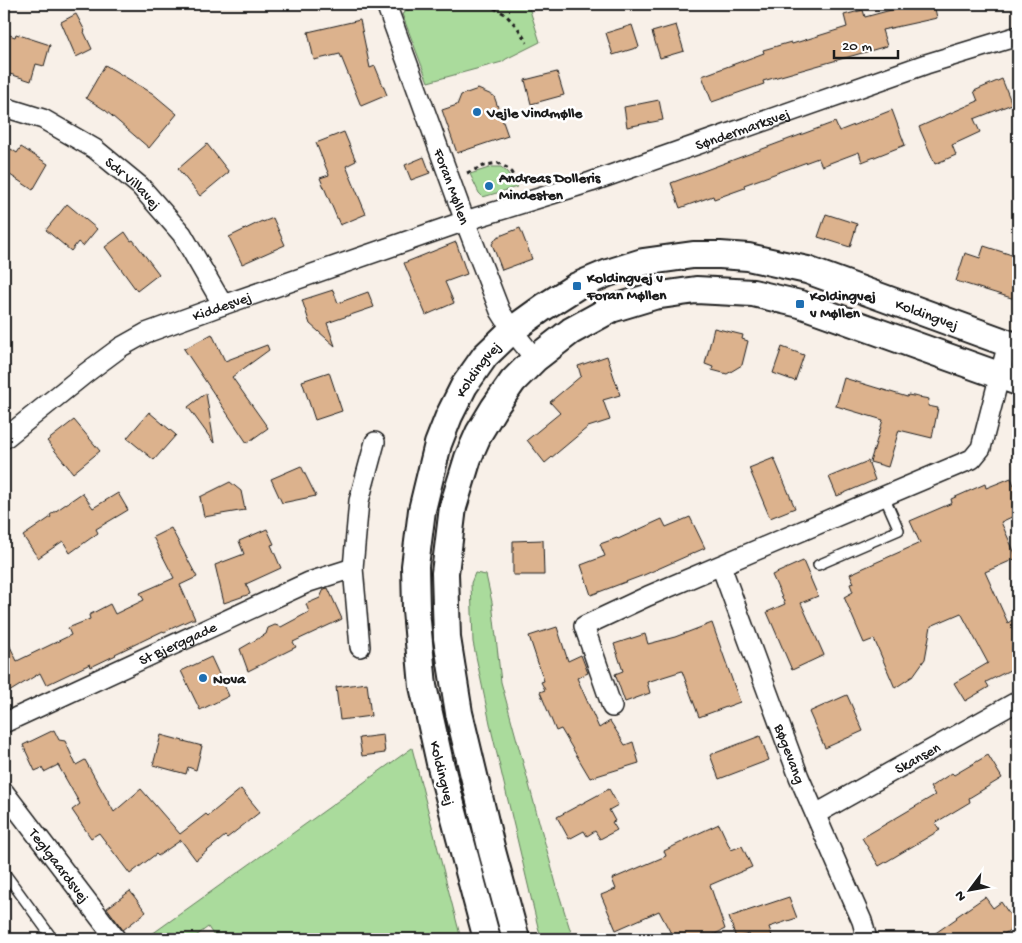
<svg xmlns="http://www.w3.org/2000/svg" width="1022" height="943" viewBox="0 0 1022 943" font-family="'Gochi Hand',sans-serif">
<rect width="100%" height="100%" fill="#f8f0e8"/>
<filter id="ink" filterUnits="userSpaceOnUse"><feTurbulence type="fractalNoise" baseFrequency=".02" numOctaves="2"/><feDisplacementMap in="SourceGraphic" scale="10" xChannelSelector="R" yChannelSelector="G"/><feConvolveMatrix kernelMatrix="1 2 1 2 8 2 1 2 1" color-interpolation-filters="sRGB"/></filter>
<g filter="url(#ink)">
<g fill="#aadb9c" stroke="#637c5c">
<path d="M402,4H528L540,42L506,59L502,62L428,82L402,14L405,13Z"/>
<path d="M492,167H501L507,172L517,187L483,197L479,193L470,174Z"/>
<path d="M475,573L486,575L492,602L501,682L558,891L573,939H542L538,927L492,733L473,642L471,583Z"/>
<path d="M412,748L461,939H216L208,927L192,939H145Z"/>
</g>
<g fill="#dcb28d" stroke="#1c1c1c">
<path d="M913,4H934L937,18L882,30L887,46L763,81L764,84L712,102L702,76L764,53L763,50L791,42L792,44L847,27L844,15L863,10L865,17Z"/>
<path d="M76,14L85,31L84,32L92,49L76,57L61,22Z"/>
<path d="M360,20L370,68L375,66L387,95L361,106L340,54L314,60L308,32Z"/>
<path d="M632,25L639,47L613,55L606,33Z"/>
<path d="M676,25L684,51L660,58L652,32Z"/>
<path d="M7,34L15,37L16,34L50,45L44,66L36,64L31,81L4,72V49Z"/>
<path d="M105,65L152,93L177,114L149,148L105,110L86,98Z"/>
<path d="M557,72L564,95L531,104L525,80Z"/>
<path d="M1002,79L1012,104L974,119L980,132L952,145L956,155L935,164L919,127L978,101L974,91Z"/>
<path d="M478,89L494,96L508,136L457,153L442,110L457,105L461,95Z"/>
<path d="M659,100L663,120L627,127L624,107Z"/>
<path d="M892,110L905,145L862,162L859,152L822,166L818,158L744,185L745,188L714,199L713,196L680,208L671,183L835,122L839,131Z"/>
<path d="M344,132L356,161L346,166L366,214L340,225L320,178L329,175L316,143Z"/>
<path d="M207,144L229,172L200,196L178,169Z"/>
<path d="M21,147L48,164L33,190L4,171V161L11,149L17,153Z"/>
<path d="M424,157L430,173L411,180L405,165Z"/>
<path d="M67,204L97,229L83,246L78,242L71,251L46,230Z"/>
<path d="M826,214L857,224L850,247L818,237Z"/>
<path d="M273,218L285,245L242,264L229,237L262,221L263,222Z"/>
<path d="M520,228L532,259L502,270L492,244L497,237Z"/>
<path d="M125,232L131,241L133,240L159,274L137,291L105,247Z"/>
<path d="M456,242L467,274L445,282L454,303L426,315L404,263Z"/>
<path d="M984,246L1018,257V300L956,281L965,253L980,258Z"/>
<path d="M333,290L338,303L368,292L374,307L327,323L335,346L310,324L302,300Z"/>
<path d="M714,328L743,335L742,339L748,341L742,365L727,374L712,370L713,367L705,364Z"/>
<path d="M212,334L225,361L267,345L269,350L232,377L268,428L247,443L184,349Z"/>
<path d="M782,347L804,355L795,381L773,373Z"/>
<path d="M607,356L620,395L603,400L610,420L588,427L545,463L527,440L560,413L550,402L581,376L578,366Z"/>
<path d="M329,372L342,411L315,420L302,381Z"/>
<path d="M844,378L907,397L908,395L929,399L928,406L938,408L932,438L899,430L888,467L870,462L883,420L836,406Z"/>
<path d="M206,393L214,443L188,407Z"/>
<path d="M149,412L176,435L154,460L127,438Z"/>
<path d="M74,420L100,451L73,473L47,441Z"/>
<path d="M774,458L795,508L770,518L749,468Z"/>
<path d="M868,461L875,480L837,496L829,477Z"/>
<path d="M301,466L316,496L282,503L271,479Z"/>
<path d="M1011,478L1018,495V514L1001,522L1017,558L985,572L1008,623L1012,620L1018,633V666L986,682L989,687L965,701L954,683L988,663L961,613L931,626L925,659L913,676L895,688L874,639L864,643L844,597L853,592L850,584L854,583L850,574L920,543L910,521L952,503L951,499L985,484L986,488Z"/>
<path d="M230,482L241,491L245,510L204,517L200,497Z"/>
<path d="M82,493L93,508L118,493L128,510L96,529L98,533L70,553L63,541L38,558L23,536L51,517L50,515Z"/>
<path d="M690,517L705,548L644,575L591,595L581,565L605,556L600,544L617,538L618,539L662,519L666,527Z"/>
<path d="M171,528L197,577L180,585L195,619H192L164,632L163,631L115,654L116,655L91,667L90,664L46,685L40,673L4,695V634L17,661L71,635L68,628L90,619L89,615L110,604L115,614L144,600L140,593L174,578L153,537Z"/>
<path d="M267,529L274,544L271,545L281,568L246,584L250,594L224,603L215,565L244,554L239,541Z"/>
<path d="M543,540L544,575H513V541Z"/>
<path d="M803,561L818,596L801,603L824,655L792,670L767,612L785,604L772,575Z"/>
<path d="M328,588L342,619L293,642L296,647L248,671L240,649L266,634L268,628L275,625L281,627L309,612L306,604L320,598L324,589Z"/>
<path d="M712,623L740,702L699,717L682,671L647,682L650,693L625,702L615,674L623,671L614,644L645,634L648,644L675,637Z"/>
<path d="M557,627L568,661L581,655L588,673L577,678L599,728L610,721L625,745L633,742L639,763L590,778L561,729L556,731L540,692L545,690L541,682L544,681L529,636Z"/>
<path d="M211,657L229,696L200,710L181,671Z"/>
<path d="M367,683L371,716L340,720L336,687Z"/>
<path d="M847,695L863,731L825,748L809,712Z"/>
<path d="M54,730L59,740L65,741L76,765L85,760L114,812L141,789L180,834L206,814L208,816L241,789L260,812L227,838L225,836L196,860L181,840L158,856L156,854L130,874L99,833L91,838L72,810L80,804L58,765L44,772L42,768L35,771L23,745Z"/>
<path d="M161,735L202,746L196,770L188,767L186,774L153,765Z"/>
<path d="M383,735L385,753L362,756L359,738Z"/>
<path d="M760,736L769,760L719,779L710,755Z"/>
<path d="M988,755L1002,778L969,798L970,802L935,823L940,830L879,866L862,838L935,795L930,787L952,773L954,775Z"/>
<path d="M609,789L618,805L609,810L615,821L612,822L617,830L600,839L595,831L587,836L584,831L569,839L557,817Z"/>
<path d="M719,824L731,850L742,846L752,867L710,885L725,929L705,939H674L659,911L616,930L601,895L616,889L612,879L666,856L664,851L684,841V840Z"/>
<path d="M130,891L146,912L123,930L107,908Z"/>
<path d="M789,897L797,918L769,927L773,939H751L749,934L736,938L729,917Z"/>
<path d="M985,897L993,908L1001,902L1017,925L997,939H927L957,918L956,917Z"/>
</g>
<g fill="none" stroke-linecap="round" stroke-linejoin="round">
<defs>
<g id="service">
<path d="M818,565L899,530L884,496"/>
<path d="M4,872L53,939"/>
</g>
<g id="minor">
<path id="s1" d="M386,4L465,221L500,311L512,330L535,359"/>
<path id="s2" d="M4,107L43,119L95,149L140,186L182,234L223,305"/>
<path id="s3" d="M4,439L86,373L121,347L146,333L223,305L465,221L591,182L926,64L1018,36"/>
<path id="s4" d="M721,566L799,777L862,921L867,939"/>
<path d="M360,647L353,568L359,501L375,442"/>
<path d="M612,707L584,626L648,596L972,459L981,448L1008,343"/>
<path id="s5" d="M4,723L309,582L353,568"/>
<path id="s6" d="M4,792L116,939"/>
<path id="s7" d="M816,814L1018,701"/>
</g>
<g id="secondary">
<path id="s8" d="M487,939L440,763L423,686L416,610L415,566L422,510L438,444L449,416L464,386L485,356L512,330L544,307L577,286L608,273L643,262L693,255H720L748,257L807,270L1018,347"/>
<path d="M516,939L492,851L459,713L447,638L445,573L453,507L468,458L479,433L494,408L513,381L535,359L571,331L611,309L654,296L696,290L753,293L800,304L1018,382"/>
</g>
</defs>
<use href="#service" stroke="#1c1c1c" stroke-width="12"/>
<use href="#minor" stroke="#1c1c1c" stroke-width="22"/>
<use href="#secondary" stroke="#1c1c1c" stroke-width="30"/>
<g stroke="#1c1c1c" stroke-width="3" stroke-dasharray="4 4" stroke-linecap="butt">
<path d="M487,4L505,14L518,28L527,43"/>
<path d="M407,9L422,4"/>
<path d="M467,173L486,165L498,163L509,169L519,185"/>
</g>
<use href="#service" stroke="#fff" stroke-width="9"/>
<use href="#minor" stroke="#fff" stroke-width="19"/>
<use href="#secondary" stroke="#fff" stroke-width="26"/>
</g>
</g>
<g fill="#1f6fb2" stroke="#fff" stroke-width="2">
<circle cx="477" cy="112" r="5"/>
<circle cx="489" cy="186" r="5"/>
<rect x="572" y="281" width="10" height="10" rx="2.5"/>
<rect x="795" y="299" width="10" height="10" rx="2.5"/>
<circle cx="203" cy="678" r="5"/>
</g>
<g text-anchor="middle" stroke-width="5" stroke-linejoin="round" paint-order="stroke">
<g font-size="15" font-weight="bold" fill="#1c1c1c" stroke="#fff" text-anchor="start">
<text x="487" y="117">Vejle Vindmølle</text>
<text x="499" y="182">Andreas Dolleris<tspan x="499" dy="17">Mindesten</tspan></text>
<text x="587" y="282">Koldingvej v<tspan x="587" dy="17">Foran Møllen</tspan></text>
<text x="810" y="300">Koldingvej<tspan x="810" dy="17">v Møllen</tspan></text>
<text x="213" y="683">Nova</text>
</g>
<g font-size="15" fill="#1c1c1c" stroke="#fff">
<text dy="5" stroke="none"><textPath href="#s3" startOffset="808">Søndermarksvej</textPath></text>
<text dy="5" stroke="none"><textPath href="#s2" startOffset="152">Sdr Villavej</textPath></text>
<text dy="5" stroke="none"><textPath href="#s1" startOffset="194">Foran Møllen</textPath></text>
<text dy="5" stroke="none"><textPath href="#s3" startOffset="258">Kiddesvej</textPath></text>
<text dy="5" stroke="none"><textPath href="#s8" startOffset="1086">Koldingvej</textPath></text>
<text dy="5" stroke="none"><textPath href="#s8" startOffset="591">Koldingvej</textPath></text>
<text dy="5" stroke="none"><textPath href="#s5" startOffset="191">St Bjerggade</textPath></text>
<text dy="5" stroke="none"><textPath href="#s4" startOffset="200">Bøgevang</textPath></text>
<text dy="5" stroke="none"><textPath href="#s7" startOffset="116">Skansen</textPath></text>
<text transform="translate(443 773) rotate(76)" y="5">Koldingvej</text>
<text dy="5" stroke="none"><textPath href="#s6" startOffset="92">Teglgaardsvej</textPath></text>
</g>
</g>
<rect width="1022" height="943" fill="none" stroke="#fff" stroke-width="20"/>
<rect x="10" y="10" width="1002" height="923" fill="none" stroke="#1c1c1c" stroke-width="2" filter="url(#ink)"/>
<g transform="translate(970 890) rotate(238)" stroke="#ffffff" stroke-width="4" paint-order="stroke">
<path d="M0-4L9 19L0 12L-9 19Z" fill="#1c1c1c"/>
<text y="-8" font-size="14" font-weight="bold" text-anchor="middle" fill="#1c1c1c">N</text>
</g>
<path d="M834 50v8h64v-8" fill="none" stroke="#1c1c1c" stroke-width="2.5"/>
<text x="842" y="50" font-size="15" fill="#1c1c1c" stroke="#ffffff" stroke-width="4" paint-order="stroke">20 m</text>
</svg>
